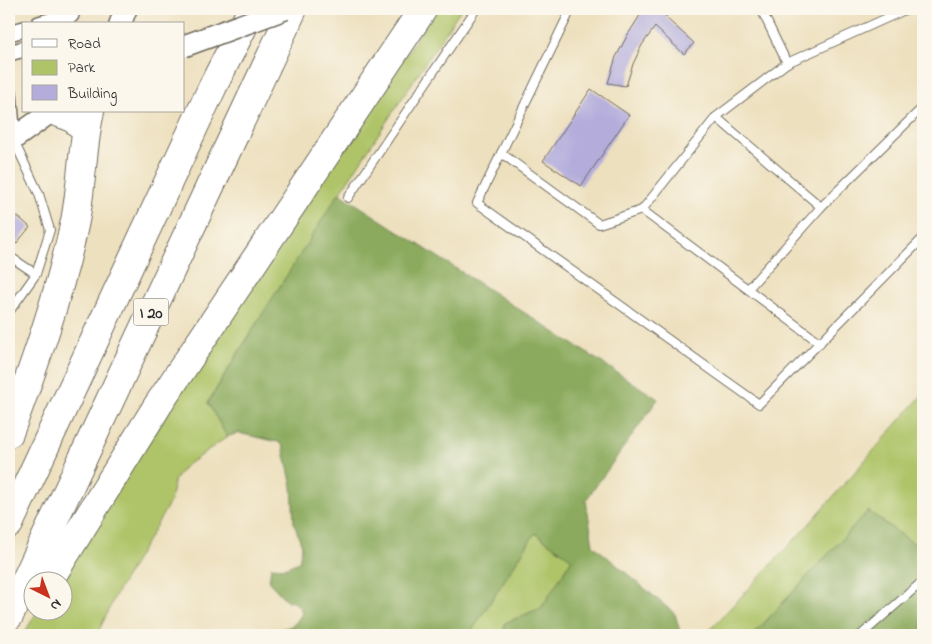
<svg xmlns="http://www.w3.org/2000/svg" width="932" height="644" viewBox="0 0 932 644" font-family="'Indie Flower',sans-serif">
<rect width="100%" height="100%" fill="#fbf7ec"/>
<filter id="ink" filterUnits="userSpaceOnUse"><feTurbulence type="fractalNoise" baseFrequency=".02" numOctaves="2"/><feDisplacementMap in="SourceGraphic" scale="10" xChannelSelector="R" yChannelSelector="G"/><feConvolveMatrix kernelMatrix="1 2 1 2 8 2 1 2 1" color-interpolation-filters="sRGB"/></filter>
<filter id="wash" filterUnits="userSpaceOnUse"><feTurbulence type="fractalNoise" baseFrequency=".0096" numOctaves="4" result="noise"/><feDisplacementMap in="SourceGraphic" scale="20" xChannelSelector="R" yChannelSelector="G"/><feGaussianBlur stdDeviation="1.12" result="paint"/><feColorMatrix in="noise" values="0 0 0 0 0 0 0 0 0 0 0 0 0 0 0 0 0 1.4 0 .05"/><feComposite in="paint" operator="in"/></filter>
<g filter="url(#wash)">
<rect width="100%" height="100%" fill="#ede0be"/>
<g fill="#afc469" stroke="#6d784a">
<path d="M436,9H461C375,139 289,269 208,402L227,437L184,467L174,481L170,502L115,596L97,635H23L37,612H62V582L56,581Z"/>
<path d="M923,394V550L868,511L753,635H705L811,522Z"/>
<path d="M535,533L573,559L541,608L505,623L503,635H469Z"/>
</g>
<g fill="#8baa5d" stroke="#5b6a44">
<path d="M339,193L658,399L586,500L593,545L675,614L681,635H503L505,623L541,608L572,559L535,533L469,635H271C278,627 286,630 294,624C298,621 300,616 302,613C299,604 296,602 287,601L269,582L271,567L284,568L299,562L302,546L294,523L292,486L283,446L278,442L238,433L227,437L208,403L254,327Z"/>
<path d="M868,511L923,550L922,635H753Z"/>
</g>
<g id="blocks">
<g fill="#b4addc">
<path d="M644,9H674L665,17L694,43L684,54L655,27L642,45L633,64L626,86L608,83L616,57L627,36Z"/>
<path d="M591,89L629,115L581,186L543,161Z"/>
<path d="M9,209L30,227L16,244L9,238Z"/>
</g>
</g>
</g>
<g filter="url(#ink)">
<use href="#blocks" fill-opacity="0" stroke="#6f6a5e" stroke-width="1"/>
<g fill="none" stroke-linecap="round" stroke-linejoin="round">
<defs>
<g id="lane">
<path d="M571,9L477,203L759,404L923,238"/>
<path d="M761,9L787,63"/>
<path d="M716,117L821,207L923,107"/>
<path d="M14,141L39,194L50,230L36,274"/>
<path d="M501,153L599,224L642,210"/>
<path d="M348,198L476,9"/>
<path d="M9,256L36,274L9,312"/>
<path d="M748,289L821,207"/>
<path d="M820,343L642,210L716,117L787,63L907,9"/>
<path d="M861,635L923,581"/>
</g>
<g id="street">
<path d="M39,24L71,15"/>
<path d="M9,33L24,29"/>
<path d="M9,53L24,49"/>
<path d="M9,93L13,139"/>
</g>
<g id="secondary">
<path d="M120,24L126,9"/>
<path d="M9,142L52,111"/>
</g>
<g id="highway">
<path d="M54,111L71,117L86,129"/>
<path d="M9,433C35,364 60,293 75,221C82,185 82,147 90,111"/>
<path d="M9,524L213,86L252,9"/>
<path d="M48,582L158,405L423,9"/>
<path d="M9,616L293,9"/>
</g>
</defs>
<use href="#lane" stroke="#6f6a5e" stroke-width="10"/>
<use href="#street" stroke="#6f6a5e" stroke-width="18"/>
<use href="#secondary" stroke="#6f6a5e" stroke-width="24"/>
<use href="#highway" stroke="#6f6a5e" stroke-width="30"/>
<use href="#lane" stroke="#fff" stroke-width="8"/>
<use href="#street" stroke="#fff" stroke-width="15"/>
<use href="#secondary" stroke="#fff" stroke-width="21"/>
<use href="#highway" stroke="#fff" stroke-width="28"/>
<defs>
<path id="secondary-bridge" d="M184,46L285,9"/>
</defs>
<use href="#secondary-bridge" stroke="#6f6a5e" stroke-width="24" stroke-linecap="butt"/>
<use href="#secondary-bridge" stroke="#fff" stroke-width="21"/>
</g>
</g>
<g text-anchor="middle" stroke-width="4" stroke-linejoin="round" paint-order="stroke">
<rect fill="#fbf7ec" stroke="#696865" stroke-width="1" x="133.5" y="298.5" width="35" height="27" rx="4"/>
<g font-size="16" font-weight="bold" fill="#2b2b2b">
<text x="151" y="318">I 20</text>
</g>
</g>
<rect width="932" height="644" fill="none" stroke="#fbf7ec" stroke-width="30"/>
<rect x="22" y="22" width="162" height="90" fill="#fbf7ec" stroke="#a8a59f"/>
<rect x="32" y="39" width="25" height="8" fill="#ffffff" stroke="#a8a59f"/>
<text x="68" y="48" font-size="15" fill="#2b2b2b">Road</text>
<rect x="32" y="60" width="25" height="15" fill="#afc469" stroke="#a8a59f"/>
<text x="68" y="72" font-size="15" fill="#2b2b2b">Park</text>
<rect x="32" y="85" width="25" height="15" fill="#b4addc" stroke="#a8a59f"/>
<text x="68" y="98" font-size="15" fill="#2b2b2b">Building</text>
<g transform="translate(48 596) rotate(138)"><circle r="24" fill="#fbf7ec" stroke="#a8a59f"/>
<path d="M0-4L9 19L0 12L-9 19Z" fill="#c8321e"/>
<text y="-8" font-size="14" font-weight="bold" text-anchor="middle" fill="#2b2b2b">N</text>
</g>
</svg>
